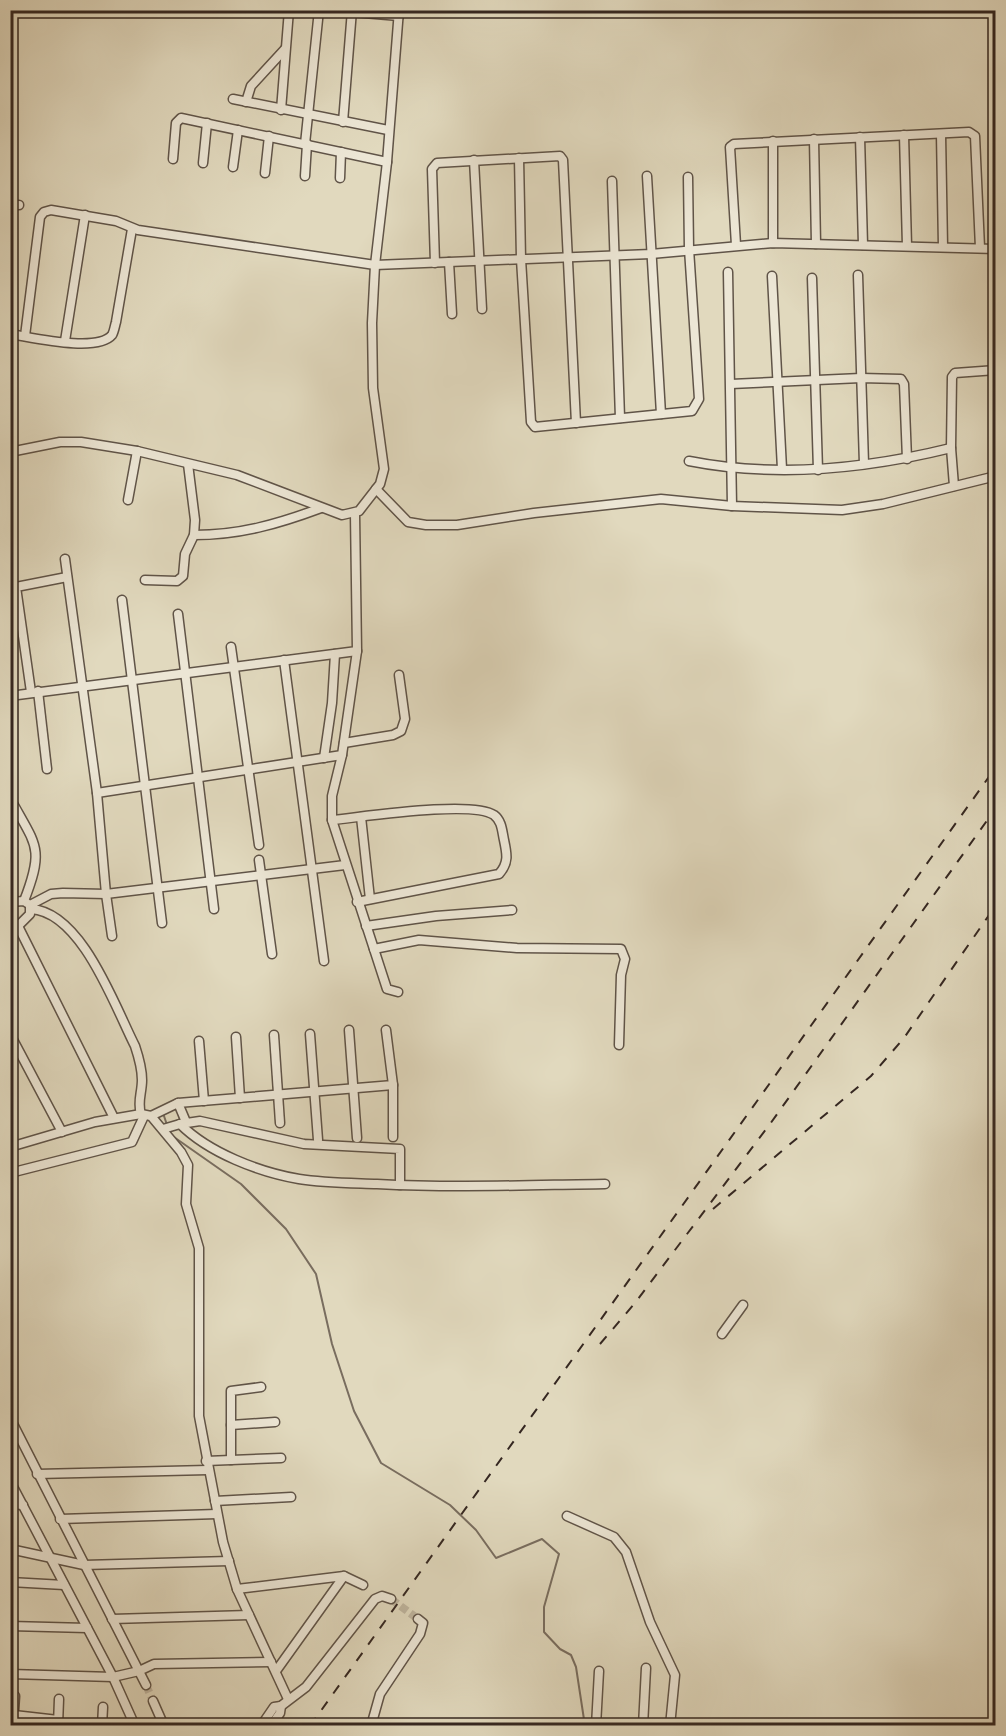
<svg xmlns="http://www.w3.org/2000/svg" width="1006" height="1736" viewBox="0 0 1006 1736" font-family="'IM FELL French Canon',serif">
<rect width="100%" height="100%" fill="#e1d9be"/>
<filter id="stains"><feTurbulence type="fractalNoise" baseFrequency=".00333" numOctaves="4"/><feColorMatrix values="0 0 0 0 .2 0 0 0 0 .09 0 0 0 0 .02 0 0 0 .5 -.17"/></filter>
<radialGradient id="worn" r=".72"><stop offset=".6" stop-color="#630" stop-opacity="0"/><stop offset="1" stop-color="#630" stop-opacity=".3"/></radialGradient>
<g fill="none" stroke-linecap="round" stroke-linejoin="round">
<g stroke="#796d5f" stroke-width="2">
<path d="M163,1113L167,1125"/>
<path d="M169,1130L171,1135L241,1184L286,1229L316,1274L332,1344L354,1411L381,1463L450,1505L476,1530L496,1558L542,1539L559,1554L544,1607V1632L560,1649L571,1655L576,1667L585,1726"/>
</g>
<g stroke="#bfb59f" stroke-width="8" stroke-dasharray="8 4" stroke-linecap="butt">
<path d="M391,1599L418,1619"/>
<path d="M146,1685L153,1701"/>
</g>
<defs>
<g id="street">
<path d="M328,10L399,16"/>
<path d="M233,99L388,130"/>
<path d="M246,102L251,86L285,49"/>
<path d="M281,110L289,10"/>
<path d="M343,122L352,10"/>
<path d="M941,134L943,247"/>
<path d="M904,135L907,246"/>
<path d="M860,137L863,245"/>
<path d="M814,139L816,244"/>
<path d="M305,144L319,10"/>
<path d="M519,158L521,259L531,422L535,427L692,411L699,399L689,249L688,177"/>
<path d="M173,159L176,123L181,118L387,162"/>
<path d="M474,160L482,309"/>
<path d="M203,163L207,123"/>
<path d="M233,167L238,130"/>
<path d="M265,173L269,136"/>
<path d="M305,176L307,144"/>
<path d="M647,176L661,414"/>
<path d="M340,178L341,152"/>
<path d="M612,181L620,418"/>
<path d="M10,205H19"/>
<path d="M773,243V141"/>
<path d="M736,245L730,147L734,144L969,132L975,136L980,248"/>
<path d="M449,262L452,314"/>
<path d="M435,263L432,169L437,163L560,156L563,160L576,423"/>
<path d="M728,272L732,506"/>
<path d="M858,275L864,464"/>
<path d="M772,276L782,469"/>
<path d="M812,278L818,470"/>
<path d="M10,334C31,337 97,353 112,335C114,332 115,325 116,322L132,229"/>
<path d="M25,336L40,217L44,212L51,210L116,221L138,230L375,265L651,254L773,243L996,249"/>
<path d="M65,341L85,215"/>
<path d="M731,384L861,378L901,379L904,384L907,459"/>
<path d="M10,452L60,442H81L137,451L237,475L342,515L359,511L380,484L384,469L373,388L372,323L375,265L387,162L399,10"/>
<path d="M689,461C775,478 866,469 951,448"/>
<path d="M954,486L951,448L952,377L955,373L996,370"/>
<path d="M376,489L408,522L426,525H457L534,513L661,499L732,506L842,510L883,504L996,476"/>
<path d="M128,500L137,451"/>
<path d="M194,535C240,535 278,524 321,508"/>
<path d="M65,559L97,793L106,894L112,936"/>
<path d="M145,580L177,581L183,576L185,554L194,535L195,520L188,464"/>
<path d="M122,600L162,923"/>
<path d="M178,614L214,909"/>
<path d="M231,647L259,845"/>
<path d="M284,660L324,961"/>
<path d="M38,691L47,769"/>
<path d="M31,692L16,587L67,577"/>
<path d="M10,696L357,651L355,514"/>
<path d="M344,743L393,735L401,731L405,719L399,675"/>
<path d="M342,755L332,796V820L387,989L398,992"/>
<path d="M324,758L332,703L335,654"/>
<path d="M97,793L342,755L357,651"/>
<path d="M10,798C36,846 45,847 24,901"/>
<path d="M361,817L370,899"/>
<path d="M332,820C363,817 472,800 494,815C502,821 502,831 504,840C507,854 509,863 499,874L357,902"/>
<path d="M259,860L272,954"/>
<path d="M10,902L24,901L27,903"/>
<path d="M30,905L51,894L63,893L106,894L345,865"/>
<path d="M31,909C82,912 115,1007 135,1046C139,1058 142,1068 142,1080C142,1093 137,1102 141,1114L151,1116L181,1152L188,1165L186,1204L199,1248V1416L223,1542L237,1589L288,1699"/>
<path d="M18,926L114,1118"/>
<path d="M366,926L436,916L512,910"/>
<path d="M10,929L18,926L30,914V906"/>
<path d="M374,949L419,940L517,948L621,949L625,959L621,975L619,1045"/>
<path d="M349,1030L357,1138"/>
<path d="M10,1034L62,1132"/>
<path d="M310,1034L318,1140"/>
<path d="M274,1035L280,1123"/>
<path d="M236,1037L240,1098"/>
<path d="M199,1041L204,1101"/>
<path d="M393,1085V1137"/>
<path d="M178,1103L186,1122"/>
<path d="M151,1116L178,1103L393,1085L386,1030"/>
<path d="M180,1124L200,1121L304,1144L400,1149V1185"/>
<path d="M163,1129L180,1124C209,1153 259,1172 299,1179C324,1183 351,1183 377,1184C453,1188 529,1185 605,1184"/>
<path d="M10,1147L95,1122L141,1114"/>
<path d="M10,1173L132,1142L144,1116"/>
<path d="M722,1334L743,1305"/>
<path d="M10,1418L146,1685"/>
<path d="M231,1425V1391L261,1387"/>
<path d="M231,1460V1425L275,1422"/>
<path d="M206,1461L281,1458"/>
<path d="M37,1474L208,1470"/>
<path d="M10,1481L113,1677L135,1726"/>
<path d="M215,1501L291,1497"/>
<path d="M10,1504L23,1505"/>
<path d="M567,1516L614,1537L626,1552L650,1622L675,1675L670,1726"/>
<path d="M60,1519L217,1514"/>
<path d="M10,1549L84,1565L229,1561"/>
<path d="M10,1582L64,1585"/>
<path d="M237,1589L344,1576L363,1585"/>
<path d="M112,1619L249,1615"/>
<path d="M10,1626L87,1628"/>
<path d="M276,1671L344,1576"/>
<path d="M10,1674L113,1677L139,1671L154,1664L271,1662"/>
<path d="M153,1701L164,1726"/>
<path d="M14,1715L58,1720"/>
<path d="M58,1725L59,1699"/>
<path d="M13,1726L15,1696"/>
<path d="M102,1726L103,1707"/>
<path d="M261,1726L274,1707L281,1706L306,1687L375,1599L382,1596L391,1599"/>
<path d="M271,1726L280,1713L281,1706"/>
<path d="M371,1726L380,1694L420,1634L423,1623L418,1619"/>
<path d="M596,1726L599,1671"/>
<path d="M643,1726L646,1668"/>
</g>
</defs>
<use href="#street" stroke="#605448" stroke-width="11"/>
<use href="#street" stroke="#ece6d5" stroke-width="8"/>
<g stroke="#352721" stroke-width="2" stroke-dasharray="10 10" stroke-linecap="butt">
<path d="M713,1209L871,1076L904,1038L996,905"/>
<path d="M600,1344L635,1303L770,1124L996,808"/>
<path d="M310,1726L996,767"/>
</g>
</g>
<rect width="1006" height="1736" fill="none" stroke="#e1d9be" stroke-width="36"/>
<rect x="12" y="12" width="982" height="1712" fill="none" stroke="#352721" stroke-width="3"/>
<rect x="18" y="18" width="970" height="1700" fill="none" stroke="#352721" stroke-width="1.5"/>
<rect width="100%" height="100%" filter="url(#stains)"/>
<rect width="100%" height="100%" fill="url(#worn)"/>
</svg>
